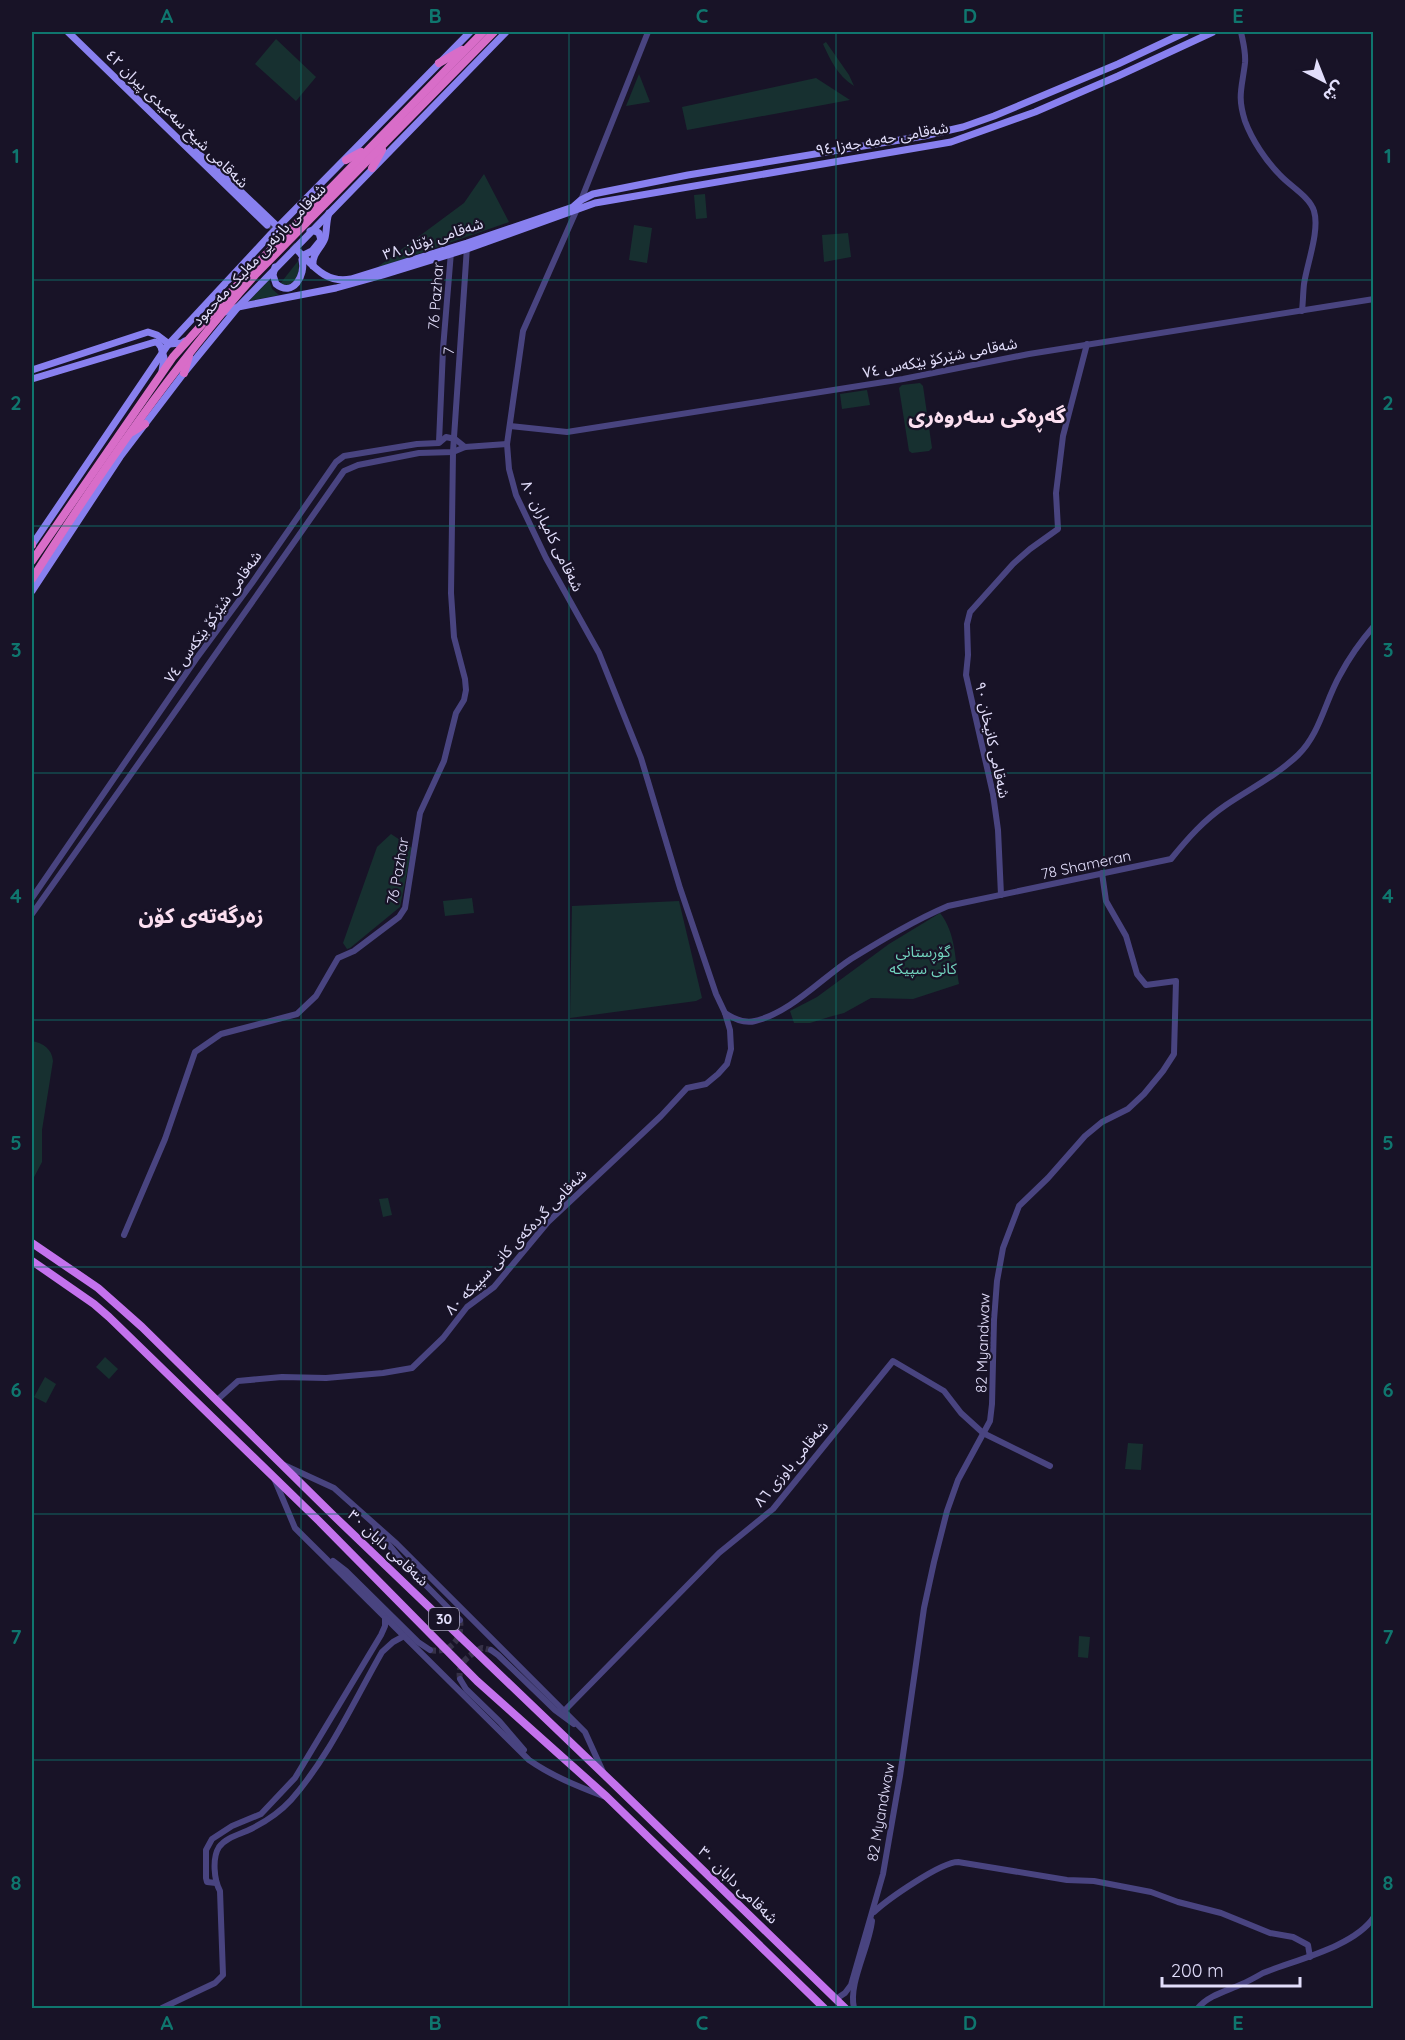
<svg xmlns="http://www.w3.org/2000/svg" width="1405" height="2040" viewBox="0 0 1405 2040" font-family="Quicksand,'Noto Sans Arabic',sans-serif">
<rect width="100%" height="100%" fill="#181327"/>
<g fill="#173030">
<path d="M276,39L316,77L296,101L255,64Z"/>
<path d="M826,42L849,75L854,86C837,75 831,61 823,44Z"/>
<path d="M639,74L650,102L626,106Z"/>
<path d="M816,78L850,100L687,130L682,107Z"/>
<path d="M484,174L509,222L375,269L464,203Z"/>
<path d="M705,194L707,218L696,219L694,195Z"/>
<path d="M634,225L652,228L647,263L629,260Z"/>
<path d="M848,233L851,257L824,262L822,235Z"/>
<path d="M298,261L299,270L296,280L288,285L280,284Z"/>
<path d="M269,280L272,289L279,295L249,301Z"/>
<path d="M920,383L923,386L932,448L929,451L912,453L909,451L899,388L902,385Z"/>
<path d="M867,390L870,405L842,409L840,394Z"/>
<path d="M391,834L412,848L400,907L350,948L347,949L343,943L377,847Z"/>
<path d="M472,898L474,913L445,916L443,901Z"/>
<path d="M679,901L702,998L696,1001L570,1018L572,906Z"/>
<path d="M940,913C956,933 955,960 959,984L913,999L871,998L844,1013L829,1017L810,1023H794L790,1011L817,997L889,944Z"/>
<path d="M32,1041C43,1043 52,1049 53,1061L42,1130V1162L32,1181Z"/>
<path d="M388,1198L392,1215L383,1217L379,1199Z"/>
<path d="M105,1357L118,1369L109,1379L96,1367Z"/>
<path d="M45,1377L56,1384L46,1403L34,1397Z"/>
<path d="M1128,1443L1143,1444L1141,1470L1125,1469Z"/>
<path d="M1079,1636L1090,1637L1088,1658L1078,1657Z"/>
</g>
<g fill="none" stroke-linecap="round" stroke-linejoin="round">
<g stroke="#363147" stroke-width="6" stroke-dasharray="6 3" stroke-linecap="butt">
<path d="M430,1650C450,1654 463,1639 460,1620"/>
<path d="M460,1679C457,1663 469,1655 482,1648L491,1650"/>
</g>
<path stroke="#363147" stroke-width="7" stroke-dasharray="7 3.5" stroke-linecap="butt" d="M269,224L298,251"/>
<g stroke="#494480" stroke-width="6">
<path d="M1241,32C1243,42 1246,52 1245,63C1242,88 1237,96 1245,121C1252,140 1266,161 1280,175C1290,186 1310,197 1314,211C1320,230 1307,264 1304,284C1303,293 1303,302 1302,311"/>
<path d="M510,426L567,432L903,379L1029,354L1374,299"/>
<path d="M439,442L443,349L451,252"/>
<path d="M1001,895L998,830L993,794L966,675L968,655L967,624L970,612L1013,564L1030,549L1058,529L1056,493L1063,436L1087,344"/>
<path d="M32,898L196,659L252,583L336,462L344,456L417,444L439,443L446,437L455,439L465,447"/>
<path d="M32,914L163,729L344,471L358,465L419,453L453,452L465,447L507,444"/>
<path d="M725,1013C734,1019 744,1024 755,1021C790,1013 822,978 851,959C882,940 915,920 948,906L1171,859C1188,838 1204,820 1226,805C1251,788 1276,776 1298,755C1320,734 1325,701 1340,675C1349,658 1361,641 1374,626"/>
<path d="M124,1235L165,1139L195,1052L221,1034L297,1014L316,996L338,958L354,951L399,917L405,908L420,813L444,761L456,713L464,700L466,690L465,679L454,637L451,593L453,452L467,247"/>
<path d="M217,1400L238,1381L282,1377L326,1378L383,1373L412,1368L443,1338L467,1307L494,1287L548,1222L661,1116L687,1088L706,1084L718,1074L727,1064L731,1049L730,1030L725,1013L716,994L680,888L641,758L599,653L546,558L516,495L509,469L507,444L523,331L581,200L648,32"/>
<path d="M284,1465L334,1488L397,1544L585,1732L604,1774"/>
<path d="M274,1478L295,1528L529,1760C552,1776 577,1786 603,1796"/>
<path d="M375,1528L402,1561L460,1620"/>
<path d="M333,1561L346,1571L418,1642L430,1650"/>
<path d="M491,1650L498,1655L555,1710L574,1724"/>
<path d="M460,1679L466,1689L500,1722L524,1750"/>
<path d="M565,1710L719,1553L773,1509L893,1361L944,1391L961,1413L983,1433L1050,1466"/>
<path d="M216,1883L207,1882L206,1878V1850L212,1839L232,1826L261,1814L295,1778L381,1635L385,1626V1618"/>
<path d="M874,1912C888,1899 941,1862 958,1862L1067,1880L1094,1881L1151,1892L1178,1902L1221,1913L1270,1933L1293,1937L1308,1945L1310,1957"/>
<path d="M836,1999L845,1993L851,1985L883,1874L900,1776L924,1608L934,1562L947,1511L958,1480L990,1421L992,1404L994,1320L997,1281L1003,1248L1019,1206L1048,1178L1085,1136L1102,1122L1128,1109L1144,1094L1163,1071L1174,1054L1176,981L1146,985L1137,974L1126,936L1106,901L1102,873"/>
<path d="M162,2008L215,1983L223,1975L220,1891C214,1880 212,1858 219,1847C226,1837 241,1834 251,1829C265,1822 280,1812 291,1800C329,1757 354,1701 382,1652L393,1642L404,1636"/>
<path d="M854,2008C848,1984 869,1948 872,1921"/>
<path d="M1198,2008C1209,1995 1227,1991 1242,1984C1249,1981 1256,1977 1263,1973C1295,1960 1354,1947 1374,1917"/>
</g>
<g stroke="#8880ef" stroke-width="7">
<path d="M68,32L267,225"/>
<path d="M196,152L216,168L278,227"/>
<path d="M298,251C314,267 327,284 351,279L467,243L573,207L581,200L593,194L688,175L924,136L963,127L994,116L1118,64L1186,32"/>
<path d="M302,256L312,251L321,240L319,233L313,230L310,231"/>
<path d="M313,266C312,253 321,249 325,238C327,230 326,221 329,213"/>
<path d="M275,267L273,275L276,284C293,298 306,275 302,260"/>
<path d="M222,313L238,307L336,288L383,275L467,249L595,203L951,142L1035,112L1118,76L1213,32"/>
<path d="M32,370L148,332L157,335L169,344L182,343L185,341"/>
<path d="M32,379L155,342L158,343L161,347L164,358L162,371"/>
<path d="M32,545L167,346L271,234L470,32"/>
<path d="M32,591L120,457L184,373L238,307L506,32"/>
</g>
<g stroke="#c472ed" stroke-width="8">
<path d="M32,1243L98,1288L142,1327L334,1516L615,1785L845,2008"/>
<path d="M32,1261L94,1304L109,1317L319,1521L477,1681L607,1797L824,2008"/>
</g>
<g stroke="#d86dc8" stroke-width="8">
<path d="M439,63L462,50"/>
<path d="M346,160L361,152"/>
<path d="M372,168L382,150"/>
<path d="M184,373L189,356"/>
<path d="M132,432L145,424"/>
<path d="M32,545V544"/>
<path d="M32,561L173,357L248,273L483,32"/>
<path d="M32,579C100,473 171,369 255,275L494,32"/>
</g>
</g>
<path fill="none" stroke="#0f766e" stroke-width="1.5" stroke-opacity="0.55" d="M301,32V2008M569,32V2008M836,32V2008M1104,32V2008M32,280H1374M32,526H1374M32,773H1374M32,1020H1374M32,1267H1374M32,1514H1374M32,1760H1374"/>
<g text-anchor="middle" stroke-width="4.5" stroke-linejoin="round" paint-order="stroke">
<rect fill="#181327" stroke="#a5a1bb" stroke-width="1.5" x="429" y="1608" width="30" height="22" rx="4.5"/>
<g font-size="14" font-weight="bold" fill="#e2defb">
<text x="444" y="1624">30</text>
</g>
<g font-size="15" fill="#e2defb" stroke="#181327">
<text transform="translate(177 119) rotate(44)" y="5">شەقامی شیخ سەعیدی پیران ٤٢</text>
<text transform="translate(882 139) rotate(-10)" y="5">شەقامی حەمە جەزا ٩٤</text>
<text transform="translate(433 239) rotate(-18)" y="5">شەقامی بۆتان ٣٨</text>
<text transform="translate(259 255) rotate(-47)" y="5">شەقامی بازنەیی مەلیک مەحمود</text>
<text transform="translate(436 296) rotate(-86)" y="5">76 Pazhar</text>
<text transform="translate(449 351) rotate(-86)" y="5">7</text>
<text transform="translate(940 358) rotate(-11)" y="5">شەقامی شێرکۆ بێکەس ٧٤</text>
<text transform="translate(552 536) rotate(64)" y="5">شەقامی کامیاران ٨٠</text>
<text transform="translate(213 617) rotate(-55)" y="5">شەقامی شێرکۆ بێکەس ٧٤</text>
<text transform="translate(992 740) rotate(78)" y="5">شەقامی کانیخان ٩٠</text>
<text transform="translate(1086 865) rotate(-12)" y="5">78 Shameran</text>
<text transform="translate(398 871) rotate(-80)" y="5">76 Pazhar</text>
<text transform="translate(516 1242) rotate(-46)" y="5">شەقامی گردەکەی کانی سپیکە ٨٠</text>
<text transform="translate(983 1343) rotate(-88)" y="5">82 Myandwaw</text>
<text transform="translate(791 1464) rotate(-50)" y="5">شەقامی باوزی ٨٦</text>
<text transform="translate(388 1548) rotate(43)" y="5">شەقامی دابان ٣٠</text>
<text transform="translate(881 1812) rotate(-80)" y="5">82 Myandwaw</text>
<text transform="translate(738 1885) rotate(44)" y="5">شەقامی دابان ٣٠</text>
</g>
<g font-size="15" fill="#72d3be" stroke="#181327">
<text x="923" y="957">گۆڕستانی<tspan x="923" dy="17">کانی سپیکە</tspan></text>
</g>
<g font-size="21" font-weight="bold" fill="#fbdff0" stroke="#181327">
<text x="987" y="423">گەڕەکی سەروەری</text>
<text x="201" y="923">زەرگەتەی کۆن</text>
</g>
</g>
<rect width="1405" height="2040" fill="none" stroke="#181327" stroke-width="66"/>
<g transform="translate(1324 81) rotate(138)" stroke="#181327" stroke-width="4.5" paint-order="stroke">
<path d="M0-4.5L10 22L0 15L-10 22Z" fill="#e2defb"/>
<text y="-9" font-size="16" font-weight="bold" text-anchor="middle" fill="#e2defb">ش</text>
</g>
<path d="M1162 1977v9h138v-9" fill="none" stroke="#e2defb" stroke-width="3"/>
<text x="1171" y="1977" font-size="18" fill="#e2defb" stroke="#181327" stroke-width="4.5" paint-order="stroke">200 m</text>
<rect x="33" y="33" width="1339" height="1974" fill="none" stroke="#0f766e" stroke-width="2"/>
<g font-size="20" text-anchor="middle" font-weight="bold" fill="#0f766e">
<text x="167" y="23">A</text>
<text x="435" y="23">B</text>
<text x="702" y="23">C</text>
<text x="970" y="23">D</text>
<text x="1238" y="23">E</text>
<text x="16" y="163">1</text>
<text x="1388" y="163">1</text>
<text x="16" y="410">2</text>
<text x="1388" y="410">2</text>
<text x="16" y="657">3</text>
<text x="1388" y="657">3</text>
<text x="16" y="903">4</text>
<text x="1388" y="903">4</text>
<text x="16" y="1150">5</text>
<text x="1388" y="1150">5</text>
<text x="16" y="1397">6</text>
<text x="1388" y="1397">6</text>
<text x="16" y="1644">7</text>
<text x="1388" y="1644">7</text>
<text x="16" y="1890">8</text>
<text x="1388" y="1890">8</text>
<text x="167" y="2030">A</text>
<text x="435" y="2030">B</text>
<text x="702" y="2030">C</text>
<text x="970" y="2030">D</text>
<text x="1238" y="2030">E</text>
</g>
</svg>
